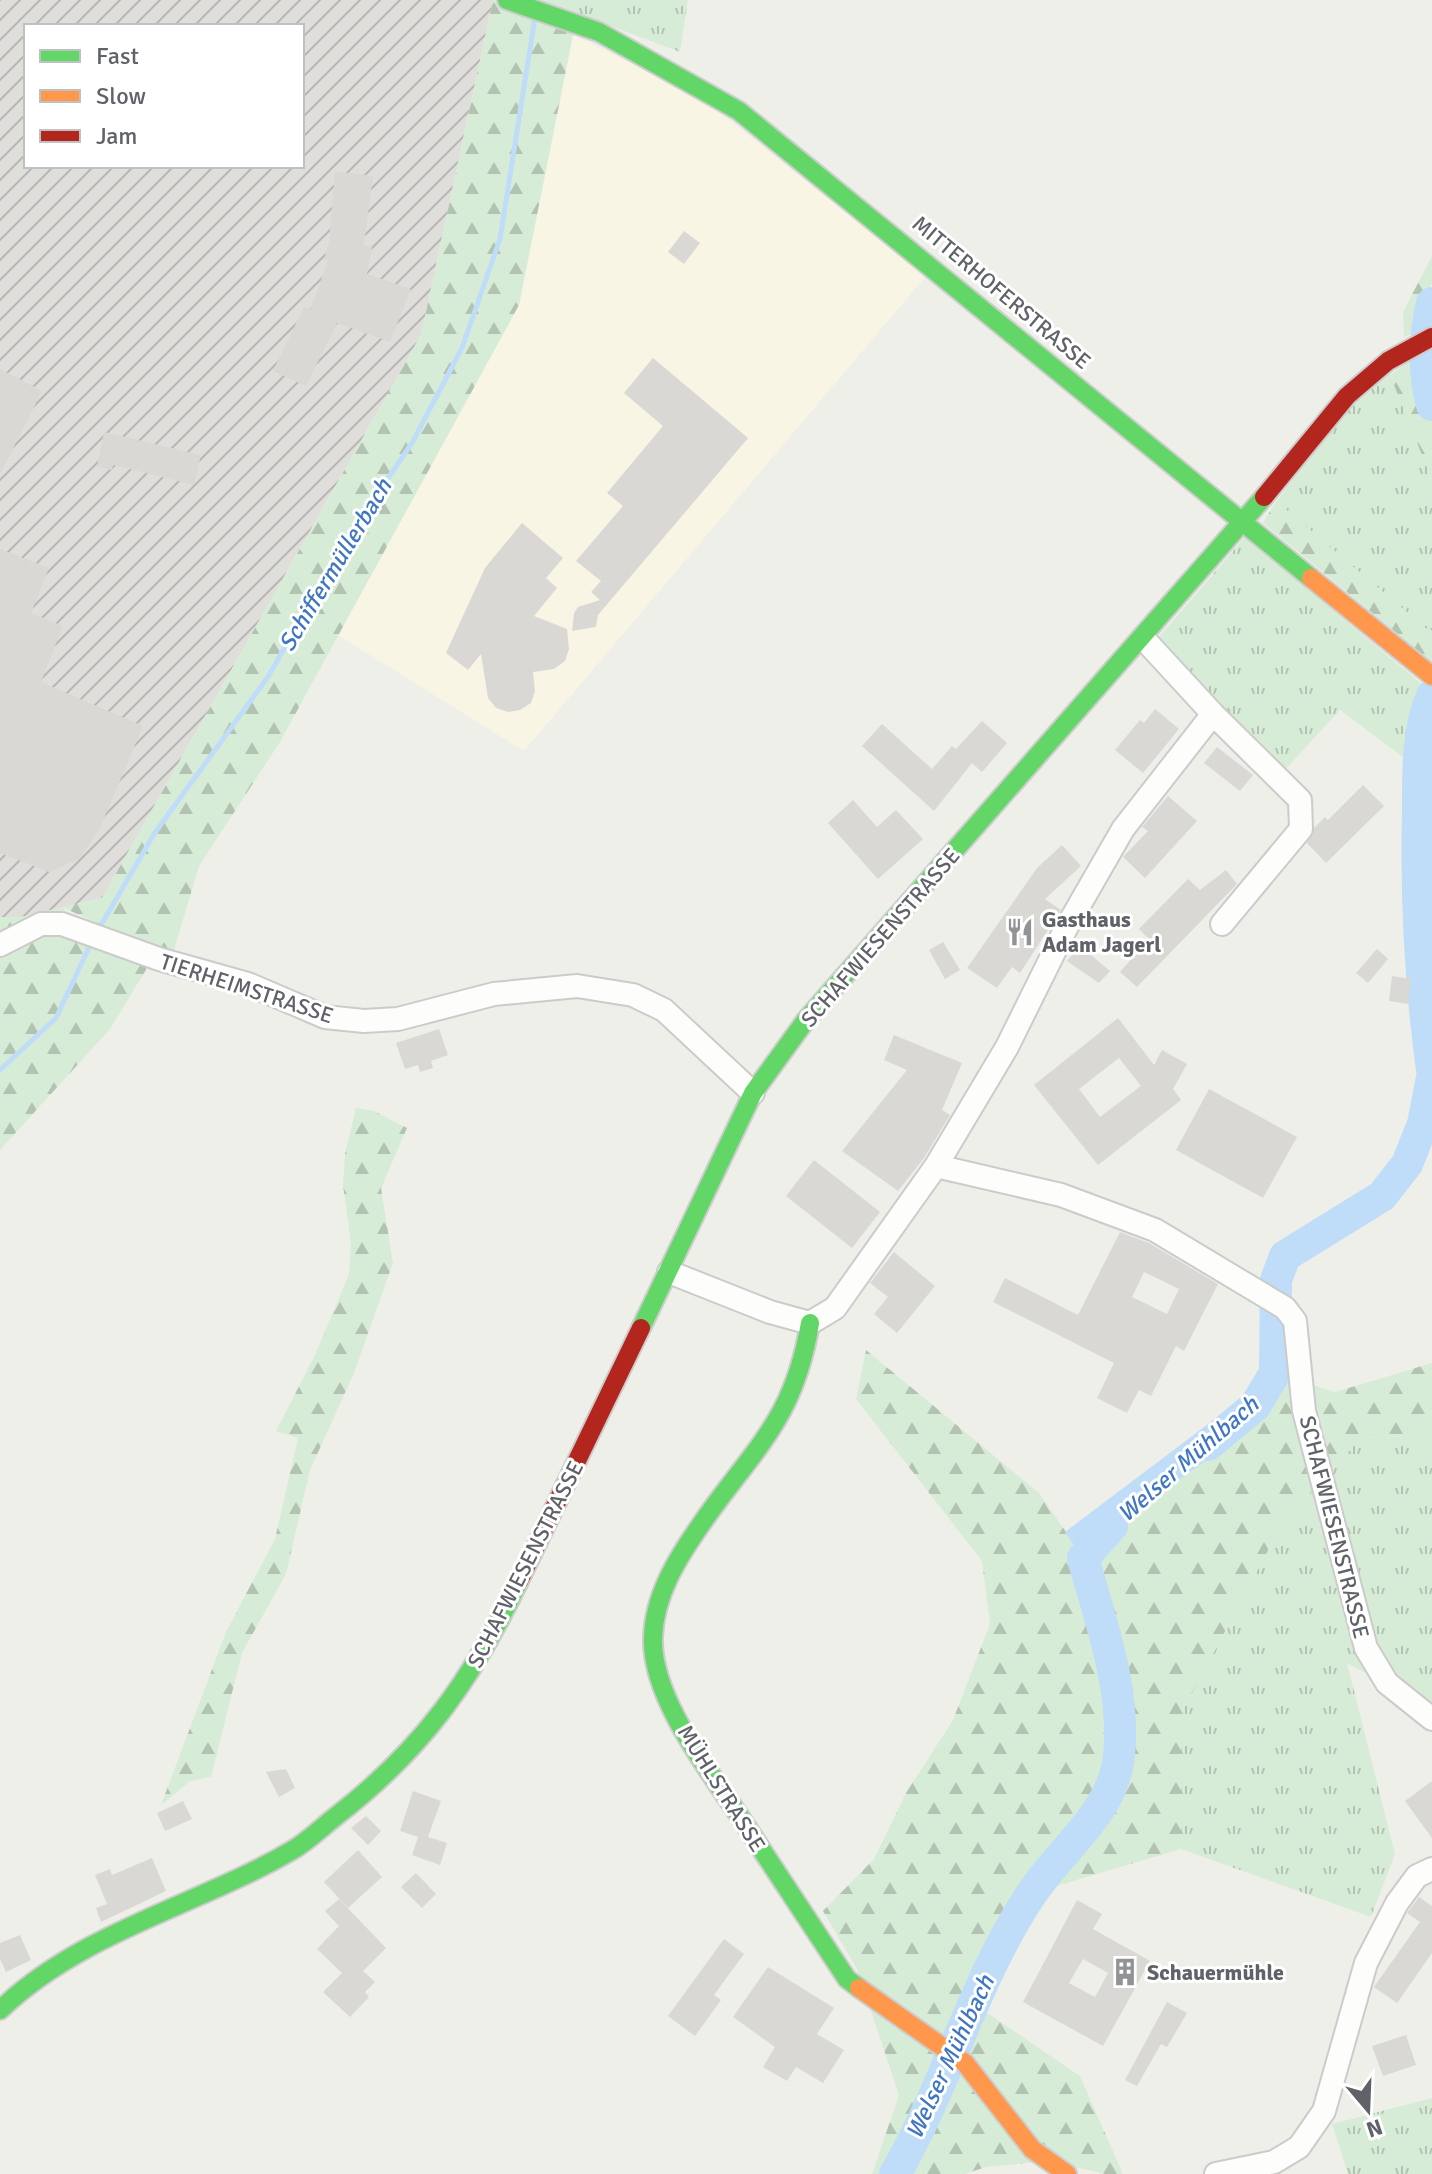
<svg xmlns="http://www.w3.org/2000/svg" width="1432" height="2174" viewBox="0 0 1432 2174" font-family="Signika,sans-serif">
<defs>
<pattern id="industrial-furrows" width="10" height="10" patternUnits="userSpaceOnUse" patternTransform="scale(2)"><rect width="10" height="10" fill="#dfdeda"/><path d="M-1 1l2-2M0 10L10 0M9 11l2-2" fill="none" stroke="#b8b7b5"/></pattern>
<pattern id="grass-tufts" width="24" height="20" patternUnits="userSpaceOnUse" patternTransform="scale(2)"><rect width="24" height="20" fill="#d7ecd6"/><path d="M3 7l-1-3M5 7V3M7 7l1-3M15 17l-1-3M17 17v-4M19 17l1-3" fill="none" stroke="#b2c3b1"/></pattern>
<pattern id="forest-firs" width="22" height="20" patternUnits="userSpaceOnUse" patternTransform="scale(2)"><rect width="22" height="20" fill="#d7ecd6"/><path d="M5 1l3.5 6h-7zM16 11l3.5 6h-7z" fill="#b2c3b1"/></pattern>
</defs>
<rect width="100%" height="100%" fill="#efefea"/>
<path fill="#f8f5e4" d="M573,35L696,94L926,276L524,751L338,635L519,305Z"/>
<path fill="url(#industrial-furrows)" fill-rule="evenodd" d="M0,0H493L421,335L102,898L21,917H0ZM26,26H302V166H26Z"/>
<g fill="url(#grass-tufts)">
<path d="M561,0H688L680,52L563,8Z"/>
<path d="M1390,374L1432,480V630H1428L1276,502L1344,413Z"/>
<path d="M1245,537L1423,685V772L1340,710L1271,785L1145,653Z"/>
<path d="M1432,1435V1708L1347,1663L1395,1854L1371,1917L1181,1849V1714L1283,1522L1361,1438Z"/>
<path d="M1432,2098V2174H1348L1332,2124Z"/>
</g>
<g fill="url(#forest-firs)">
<path d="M493,0H561L573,35L519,305L280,742L199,866L172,957L64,908L70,928L152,960L110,1029L0,1150V917H21L102,898L421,335Z"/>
<path d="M1432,256V284L1420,302L1422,329L1404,337L1403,312Z"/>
<path d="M1432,346V480L1390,375Z"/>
<path d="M1276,501L1428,630H1432V662L1263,523Z"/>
<path d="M356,1108L374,1111L407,1128L381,1188L393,1263L354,1373L310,1470L286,1574L242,1653L211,1777L190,1781L161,1805L226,1632L275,1539L298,1438L276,1431L315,1355L349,1274L351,1243L343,1185L345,1153Z"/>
<path d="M866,1350L1039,1493L1084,1558L1172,1485L1251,1428L1275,1373L1335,1392L1432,1363V1435L1361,1438L1283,1522L1181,1714V1849L1026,1895L980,2008L1080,2076L1123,2174H1105L1048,2161L986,2167L965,2174H872L899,2095L857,1969L823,1911L874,1859L906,1793L953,1720L990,1624L982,1561L856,1399Z"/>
</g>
<path fill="#bfdcf9" d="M1232,1406L1251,1428L1172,1485L1083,1558L1065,1532Z"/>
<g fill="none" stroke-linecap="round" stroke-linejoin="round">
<g stroke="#bfdcf9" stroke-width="5">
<path d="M97,932L154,834L268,677L343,544L412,443L462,348L500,239L535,17"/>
<path d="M0,1070L56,1018L92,941"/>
</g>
<g stroke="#bfdcf9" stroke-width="32">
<path d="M1432,303C1424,337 1423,371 1432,405"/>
<path d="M1432,696C1417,730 1418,775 1418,811C1416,898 1420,983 1432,1069"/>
<path d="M1208,1445L1255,1406L1275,1373L1276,1280L1285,1256L1382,1196L1407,1164L1423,1124L1432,1077"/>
<path d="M895,2174C947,2085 973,1982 1030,1896C1060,1849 1114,1813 1119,1755C1126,1690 1100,1620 1083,1558L1112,1526"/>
</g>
</g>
<g fill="#d9d8d5" fill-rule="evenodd">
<path d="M335,171L373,176L364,245L372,247L367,274L411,289L390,342L337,323L306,386L273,371L304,307L310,310L328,261L324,260L329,242Z"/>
<path d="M684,231L700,243L684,264L668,252Z"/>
<path d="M653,358L748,438L598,615L596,627L572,631L574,613L578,607L600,600L591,592L601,581L576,561L623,506L607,493L663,426L624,393Z"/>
<path d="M0,369L42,391L0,474Z"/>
<path d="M104,432L201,455L194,485L113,465L112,470L97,466Z"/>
<path d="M522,523L563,558L546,578L557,588L534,616L567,629L569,649L565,661L554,669L533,672L535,691L531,703L520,710L508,712L496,708L488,698L481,654L468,670L446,653L485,568Z"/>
<path d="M0,549L49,568L31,613L63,626L41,682L143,726L99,830L79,859L49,872L0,853Z"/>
<path d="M1155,709L1179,729L1143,773L1115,750L1140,720L1144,723Z"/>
<path d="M982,721L1007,743L982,772L972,763L934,811L862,746L882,724L932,769L952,746L956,749Z"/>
<path d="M1217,747L1253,775L1240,791L1204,763Z"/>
<path d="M1363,785L1384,806L1326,863L1307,843L1315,827L1325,817L1328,820Z"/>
<path d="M1168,796L1197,821L1145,878L1123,857L1148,831L1142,827Z"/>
<path d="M853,800L877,827L896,810L923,839L878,879L828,823Z"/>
<path d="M1062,845L1081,866L1045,899L1061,910L1020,973L1012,967L997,988L967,968L1037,868Z"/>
<path d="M1226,870L1237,884L1137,987L1120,972L1149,939L1139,929L1188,879L1200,890Z"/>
<path d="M943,942L960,970L945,979L929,950Z"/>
<path d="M1080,946L1110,971L1099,983L1067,961Z"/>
<path d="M1377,949L1388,959L1368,983L1356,973Z"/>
<path d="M1392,976L1411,979L1408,1004L1389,1001Z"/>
<path d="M1118,1018L1154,1065L1162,1050L1187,1064L1173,1089L1181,1100L1098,1165L1034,1085ZM1119,1058L1141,1086L1100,1117L1079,1089Z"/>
<path d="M439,1029L448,1055L431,1061L433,1068L420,1072L418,1065L405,1069L396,1043Z"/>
<path d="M894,1035L962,1063L942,1110L950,1115L924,1158L898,1191L842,1151L907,1070L884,1060Z"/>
<path d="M1209,1089L1297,1137L1263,1198L1176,1150Z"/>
<path d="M814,1160L880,1212L852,1248L786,1196Z"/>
<path d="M1120,1232L1149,1243L1218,1284L1184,1351L1176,1346L1151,1396L1139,1390L1127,1413L1097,1398L1114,1363L993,1302L1005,1278L1078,1315ZM1144,1272L1179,1289L1167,1314L1132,1297Z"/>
<path d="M894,1252L935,1286L897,1333L874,1314L888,1297L870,1283Z"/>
<path d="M286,1769L295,1788L279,1797L266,1772Z"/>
<path d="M1432,1781V1838L1405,1801Z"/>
<path d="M413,1791L441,1801L428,1837L447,1843L440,1865L412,1855L418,1837L400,1831Z"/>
<path d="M183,1801L192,1819L165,1831L157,1813Z"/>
<path d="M366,1816L381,1831L368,1845L351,1828Z"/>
<path d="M358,1850L382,1877L348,1908L324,1882Z"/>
<path d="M152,1858L166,1891L101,1922L96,1908L107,1904L95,1875L110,1869L112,1875Z"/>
<path d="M416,1873L436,1894L422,1908L401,1887Z"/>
<path d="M1419,1897L1432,1906V1953L1397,2003L1374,1987L1420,1922L1407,1913Z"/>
<path d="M339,1899L386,1948L363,1971L375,1982L365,1992L369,1997L350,2017L323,1992L342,1973L317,1949L339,1926L325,1911Z"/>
<path d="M1077,1900L1102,1914L1093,1929L1150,1961L1103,2046L1023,2002ZM1083,1959L1108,1973L1095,1997L1069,1983Z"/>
<path d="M20,1935L31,1960L6,1972L0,1959V1943Z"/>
<path d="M724,1939L744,1954L714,1995L721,2000L695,2036L668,2016Z"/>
<path d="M768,1967L834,2008L817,2034L844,2050L823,2083L796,2067L787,2081L763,2067L775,2047L733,2017Z"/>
<path d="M1167,2002L1187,2013L1167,2047L1161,2044L1137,2086L1125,2080Z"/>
<path d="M1406,2035L1416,2065L1383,2076L1372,2046Z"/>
</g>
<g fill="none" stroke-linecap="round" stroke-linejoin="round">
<defs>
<g id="street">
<path d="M1213,714L1300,800L1301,829L1222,924"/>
<path d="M0,945L41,924H62L159,959L248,984L325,1017L364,1021L398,1019L494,994L577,986L633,995L664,1010L753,1093"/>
<path d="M936,1166L1061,1195L1155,1230L1285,1308L1295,1321L1304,1411L1366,1648L1387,1683L1432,1719"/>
<path d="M669,1272L770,1312L810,1323L835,1308L936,1166L1007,1047L1065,930L1123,829L1213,714L1143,638"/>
<path d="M1216,2174L1274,2162L1299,2147L1324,2111L1366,1963L1397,1903L1417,1876L1432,1869"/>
</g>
<g id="fast">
<path d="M507,0L599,32L739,111L1311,578"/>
<path d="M810,1323C794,1420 755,1447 702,1523C678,1557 654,1595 653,1638C651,1702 717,1780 750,1832C782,1881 815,1930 847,1979L859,1988"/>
<path d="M641,1328L753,1093L806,1020L1264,497"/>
<path d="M0,2010C81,1932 196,1906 291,1851C307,1842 321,1828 335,1817C422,1750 472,1680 519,1581"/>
</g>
<g id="slow">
<path d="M1311,578L1432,676"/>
<path d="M859,1988L965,2063L1032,2149L1067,2174"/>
</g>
<g id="jam">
<path d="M1264,497L1347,396L1388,361L1432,337"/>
<path d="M519,1581L641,1328"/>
</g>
</defs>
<use href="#street" stroke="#cbcbcb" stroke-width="26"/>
<use href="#fast" stroke="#ccc" stroke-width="22"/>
<use href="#slow" stroke="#ccc" stroke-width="22"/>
<use href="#jam" stroke="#ccc" stroke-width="22"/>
<use href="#street" stroke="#fdfdfc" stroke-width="22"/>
<use href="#fast" stroke="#63d668" stroke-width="18"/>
<use href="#slow" stroke="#ff974d" stroke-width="18"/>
<use href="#jam" stroke="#b3261e" stroke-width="18"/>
</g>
<defs>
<symbol id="restaurant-bare" viewBox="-9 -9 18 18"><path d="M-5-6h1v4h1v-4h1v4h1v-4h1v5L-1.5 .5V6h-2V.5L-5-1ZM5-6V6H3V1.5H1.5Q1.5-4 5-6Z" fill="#919396" stroke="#fff" stroke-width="2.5" paint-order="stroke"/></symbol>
<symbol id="building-bare" viewBox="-9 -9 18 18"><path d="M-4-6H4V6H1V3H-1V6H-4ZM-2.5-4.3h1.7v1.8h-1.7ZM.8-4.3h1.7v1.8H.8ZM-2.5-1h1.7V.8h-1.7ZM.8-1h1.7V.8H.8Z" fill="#919396" stroke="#fff" stroke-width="2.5" paint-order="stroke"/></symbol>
</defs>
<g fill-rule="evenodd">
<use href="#restaurant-bare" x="1000" y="912" width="40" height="40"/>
<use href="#building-bare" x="1105" y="1952" width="40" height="40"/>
</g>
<g text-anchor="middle" stroke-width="6" stroke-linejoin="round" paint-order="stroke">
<g font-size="22" fill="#5f6268" stroke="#fff">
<text transform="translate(1002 292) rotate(40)" y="8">MITTERHOFERSTRASSE</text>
<text transform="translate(880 937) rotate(-49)" y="8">SCHAFWIESENSTRASSE</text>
<text transform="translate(247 988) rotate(18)" y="8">TIERHEIMSTRASSE</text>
<text transform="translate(1335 1527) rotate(76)" y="8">SCHAFWIESENSTRASSE</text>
<text transform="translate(525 1564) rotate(-63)" y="8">SCHAFWIESENSTRASSE</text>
<text transform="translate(722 1788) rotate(58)" y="8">MÜHLSTRASSE</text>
</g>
<g font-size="22" font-weight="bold" fill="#5f6268" stroke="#fff" text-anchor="start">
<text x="1042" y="927">Gasthaus<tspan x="1042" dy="25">Adam Jagerl</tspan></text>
<text x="1147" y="1980">Schauermühle</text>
</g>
<g font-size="24" font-style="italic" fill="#4177c2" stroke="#fff">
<text transform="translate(335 565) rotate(-59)" y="8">Schiffermüllerbach</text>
<text transform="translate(1188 1459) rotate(-41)" y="8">Welser Mühlbach</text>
<text transform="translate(950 2057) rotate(-65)" y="8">Welser Mühlbach</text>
</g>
</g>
<rect x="24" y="24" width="280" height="144" fill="#ffffff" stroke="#bfc0c3" stroke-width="2"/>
<rect x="40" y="50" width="40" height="12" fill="#63d668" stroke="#bfc0c3" stroke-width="2"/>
<text x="96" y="64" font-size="24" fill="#5f6268">Fast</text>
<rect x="40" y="90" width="40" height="12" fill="#ff974d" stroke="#bfc0c3" stroke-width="2"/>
<text x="96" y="104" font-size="24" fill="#5f6268">Slow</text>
<rect x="40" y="130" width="40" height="12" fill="#b3261e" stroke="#bfc0c3" stroke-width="2"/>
<text x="96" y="144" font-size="24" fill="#5f6268">Jam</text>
<g transform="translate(1368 2110) rotate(161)" stroke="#ffffff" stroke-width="6" paint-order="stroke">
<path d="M0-6L14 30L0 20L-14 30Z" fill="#5f6268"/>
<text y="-12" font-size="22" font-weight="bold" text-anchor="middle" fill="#5f6268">N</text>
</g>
</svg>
